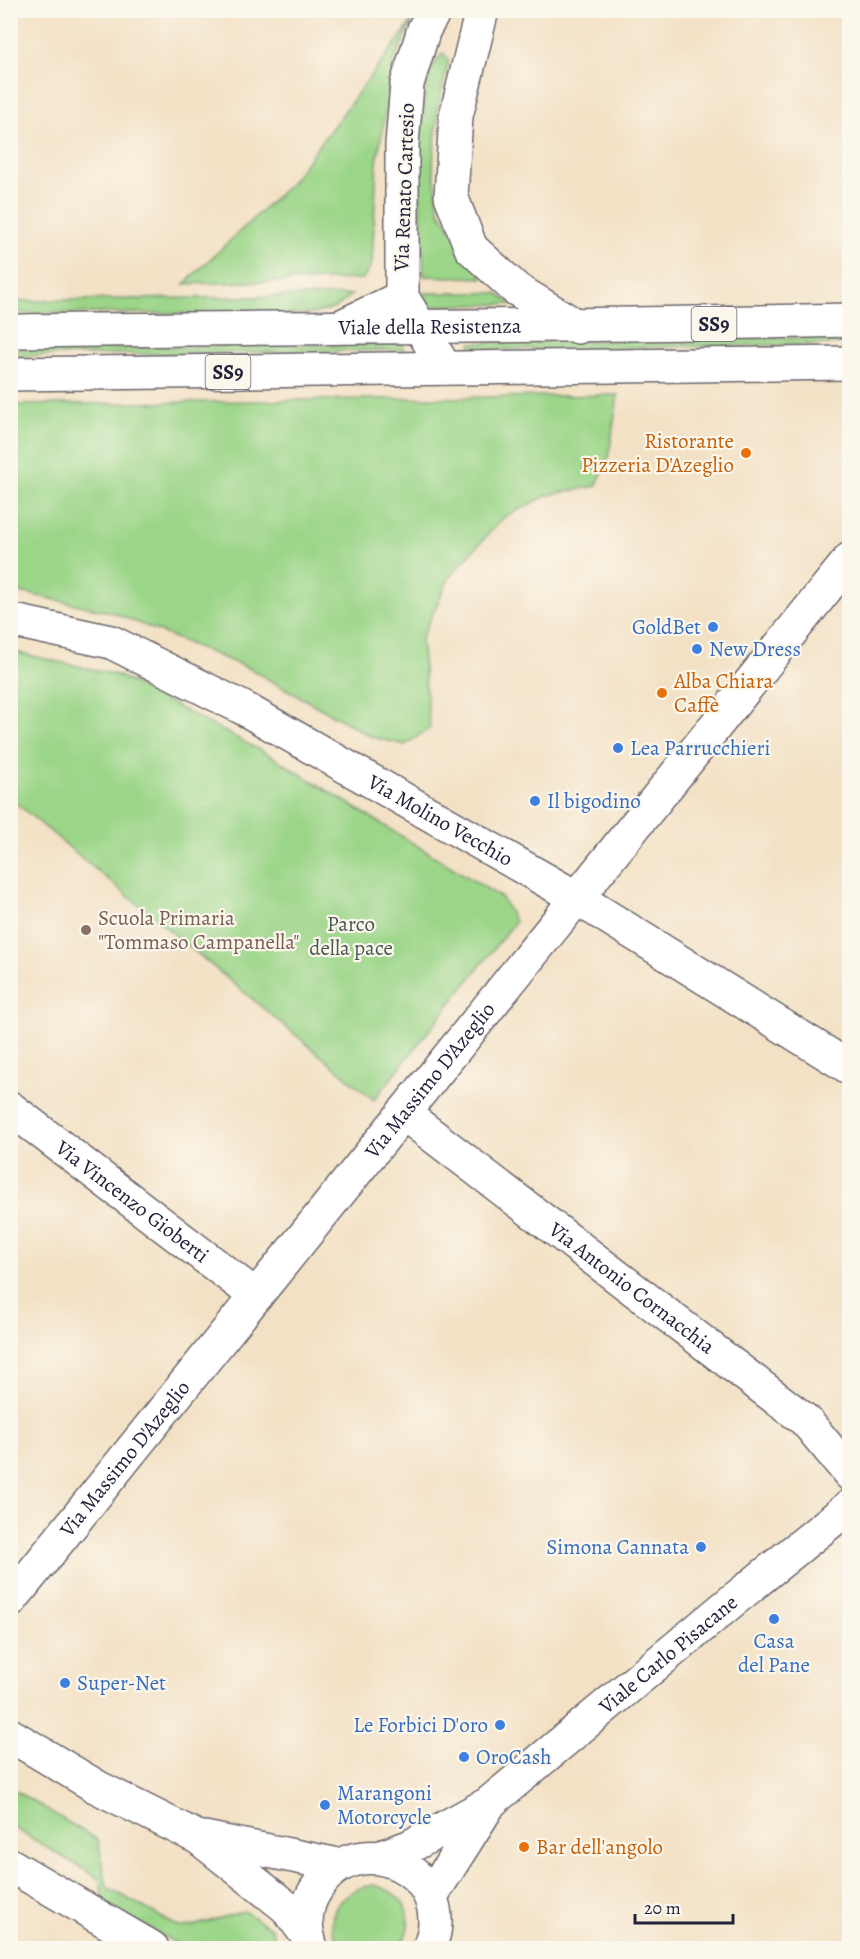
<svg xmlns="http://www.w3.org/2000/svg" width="860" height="1959" viewBox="0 0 860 1959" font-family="Alegreya,serif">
<rect width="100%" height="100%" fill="#fbf7ec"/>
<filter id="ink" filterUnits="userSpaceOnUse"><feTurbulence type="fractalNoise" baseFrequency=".0167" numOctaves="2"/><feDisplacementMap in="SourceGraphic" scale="12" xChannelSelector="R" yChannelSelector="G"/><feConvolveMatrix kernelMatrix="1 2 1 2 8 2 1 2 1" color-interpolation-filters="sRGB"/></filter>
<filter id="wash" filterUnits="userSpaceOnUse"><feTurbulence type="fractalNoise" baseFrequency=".008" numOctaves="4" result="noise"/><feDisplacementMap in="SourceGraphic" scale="24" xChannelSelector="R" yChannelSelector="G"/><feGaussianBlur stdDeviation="1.35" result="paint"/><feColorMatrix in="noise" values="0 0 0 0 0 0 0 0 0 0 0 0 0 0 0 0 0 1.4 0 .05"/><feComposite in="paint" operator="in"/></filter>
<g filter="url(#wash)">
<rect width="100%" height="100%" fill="#f3e1c5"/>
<g fill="#9bd588" stroke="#5e7c62" stroke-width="1.5">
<path d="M413,20L394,61L377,162L372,263L363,279L184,284L290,184Z"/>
<path d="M443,53L449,61L438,107L433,165L439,211L483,278L424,276C422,231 408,82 443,53Z"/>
<path d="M424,293H497L512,304L430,306Z"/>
<path d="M352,295L335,308L312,314L11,313V307L20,301Z"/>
<path d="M850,337L849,344L471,350V343Z"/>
<path d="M403,344L404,350L10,356L11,349Z"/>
<path d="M618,395L608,461L596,486L548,495L504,517L450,576L421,639L430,728L405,745L372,737L248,668L114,613L11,590V405Z"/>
<path d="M10,651L117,675L273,757L502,898L515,922L374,1100L11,799Z"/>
<path d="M11,1788L98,1840L107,1887L179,1927L193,1926L244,1911L272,1929L276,1948H184L103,1902L100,1879L11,1826Z"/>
<path d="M374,1885C407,1894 418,1919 399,1948H343C317,1920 341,1888 374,1885Z"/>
</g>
</g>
<g filter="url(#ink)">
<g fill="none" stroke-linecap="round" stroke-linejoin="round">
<defs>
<g id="minor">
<path d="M435,10L424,29L407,84L402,144V297L445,368"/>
<path d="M482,10L456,116L451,196L471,248L516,289L578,327"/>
<path d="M344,325L402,297"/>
<path id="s1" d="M10,620L111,642L243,708L577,898L850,1068"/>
<path id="s2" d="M10,1108L256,1296"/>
<path id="s3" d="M403,1113L806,1421L850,1474"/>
<path id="s4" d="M10,1601L850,559"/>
<path d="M10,1865L152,1948"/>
</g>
<g id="tertiary">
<path d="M10,1735L97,1787L199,1838L286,1907L307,1935"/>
<path d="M204,1838L338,1865"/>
<path id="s5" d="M381,1857L409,1847L488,1804L731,1602L850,1506"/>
<path d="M431,1896L488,1806"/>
<path d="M310,1944C304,1926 305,1907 315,1891C357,1820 461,1873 429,1948"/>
</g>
<g id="primary">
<path id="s6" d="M10,331C290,327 570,327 850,320"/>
<path d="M10,374L850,363"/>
</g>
</defs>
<use href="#minor" stroke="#6b656b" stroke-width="36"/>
<use href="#tertiary" stroke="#6b656b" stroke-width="36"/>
<use href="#primary" stroke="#6b656b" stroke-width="36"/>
<use href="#minor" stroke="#fff" stroke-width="33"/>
<use href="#tertiary" stroke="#fff" stroke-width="33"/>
<use href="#primary" stroke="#fff" stroke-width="33"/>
</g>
</g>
<g fill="#e8710a" stroke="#fbf7ec" stroke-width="2">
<circle cx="746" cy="453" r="6"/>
<circle cx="662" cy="693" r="6"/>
<circle cx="524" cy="1847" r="6"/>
</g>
<g fill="#3f7fe0" stroke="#fbf7ec" stroke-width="2">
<circle cx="713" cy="627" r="6"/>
<circle cx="697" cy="649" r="6"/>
<circle cx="618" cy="748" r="6"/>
<circle cx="535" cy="801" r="6"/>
<circle cx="701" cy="1547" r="6"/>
<circle cx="774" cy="1619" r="6"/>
<circle cx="65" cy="1683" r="6"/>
<circle cx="500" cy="1725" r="6"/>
<circle cx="464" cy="1757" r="6"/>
<circle cx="325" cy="1805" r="6"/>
</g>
<circle fill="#8d6e63" stroke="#fbf7ec" stroke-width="2" cx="86" cy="930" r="6"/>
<g text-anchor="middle" stroke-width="4.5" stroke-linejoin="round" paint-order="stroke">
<g fill="#fbf7ec" stroke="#636270" stroke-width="1.5">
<rect x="691.5" y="307" width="45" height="34" rx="4.5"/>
<rect x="205.5" y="355" width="45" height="34" rx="4.5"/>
</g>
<g font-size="20" font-weight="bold" fill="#22223b">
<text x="714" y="331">SS9</text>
<text x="228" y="379">SS9</text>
</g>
<g font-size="21" fill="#22223b" stroke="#fbf7ec">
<text transform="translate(404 187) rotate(-88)" y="7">Via Renato Cartesio</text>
<text dy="7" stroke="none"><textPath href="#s6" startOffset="420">Viale della Resistenza</textPath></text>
<text dy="7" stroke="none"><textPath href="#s1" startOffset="478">Via Molino Vecchio</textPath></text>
<text dy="7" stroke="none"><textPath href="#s4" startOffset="669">Via Massimo D'Azeglio</textPath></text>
<text dy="7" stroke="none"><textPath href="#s2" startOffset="154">Via Vincenzo Gioberti</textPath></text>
<text dy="7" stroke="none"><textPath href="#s3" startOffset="288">Via Antonio Cornacchia</textPath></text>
<text dy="7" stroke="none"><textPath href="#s4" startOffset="183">Via Massimo D'Azeglio</textPath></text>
<text dy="7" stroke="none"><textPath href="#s5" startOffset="354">Viale Carlo Pisacane</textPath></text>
</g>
<g font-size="21" fill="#c56008" stroke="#fbf7ec" text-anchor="start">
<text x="734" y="448" text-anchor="end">Ristorante<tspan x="734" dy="24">Pizzeria D'Azeglio</tspan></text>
<text x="674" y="688">Alba Chiara<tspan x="674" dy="24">Caffè</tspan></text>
<text x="536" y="1854">Bar dell'angolo</text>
</g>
<g font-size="21" fill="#366cbe" stroke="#fbf7ec" text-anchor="start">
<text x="701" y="634" text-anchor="end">GoldBet</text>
<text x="709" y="656">New Dress</text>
<text x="630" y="755">Lea Parrucchieri</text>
<text x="547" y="808">Il bigodino</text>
<text x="689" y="1554" text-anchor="end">Simona Cannata</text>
<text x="774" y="1648" text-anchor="middle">Casa<tspan x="774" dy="24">del Pane</tspan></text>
<text x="77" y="1690">Super-Net</text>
<text x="488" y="1732" text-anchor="end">Le Forbici D'oro</text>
<text x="476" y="1764">OroCash</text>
<text x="337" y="1800">Marangoni<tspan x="337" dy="24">Motorcycle</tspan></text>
</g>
<g font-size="21" fill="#785e54" stroke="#fbf7ec" text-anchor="start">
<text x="98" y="925">Scuola Primaria<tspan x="98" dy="24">"Tommaso Campanella"</tspan></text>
</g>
<g font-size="21" fill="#465852" stroke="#fbf7ec">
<text x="351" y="931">Parco<tspan x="351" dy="24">della pace</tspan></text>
</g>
</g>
<rect width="860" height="1959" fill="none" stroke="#fbf7ec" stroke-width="36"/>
<path d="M635 1914v9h98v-9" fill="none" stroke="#22223b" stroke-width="3"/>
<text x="644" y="1914" font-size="18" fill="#22223b" stroke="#fbf7ec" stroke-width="4.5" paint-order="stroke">20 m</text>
</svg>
